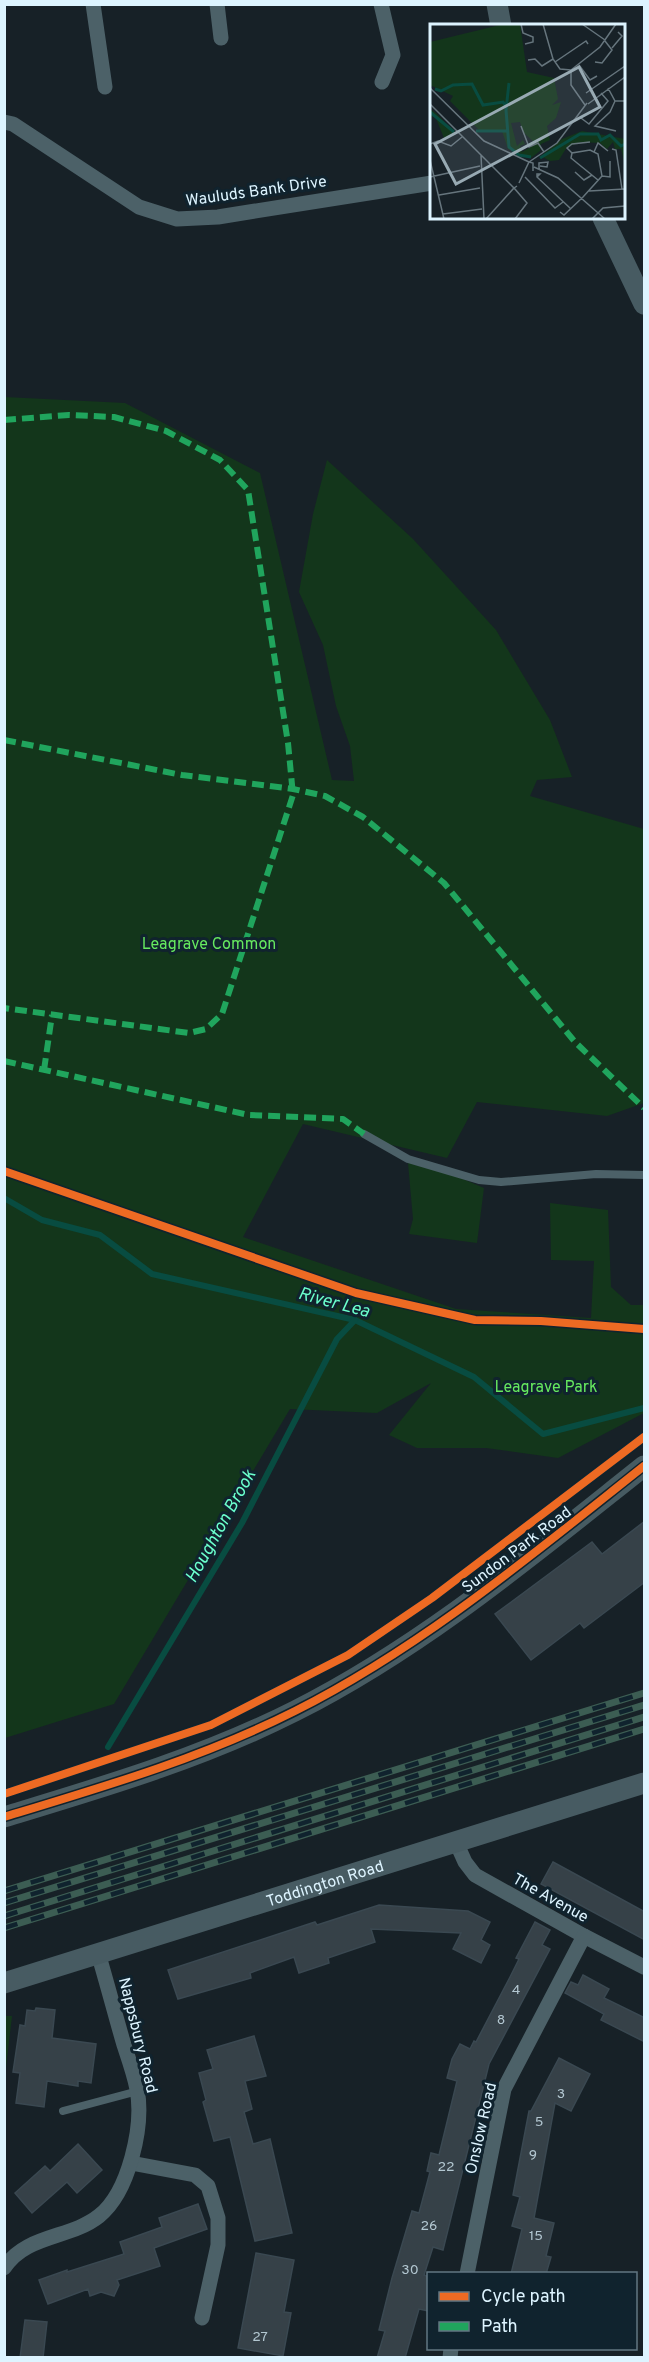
<svg xmlns="http://www.w3.org/2000/svg" width="649" height="2362" viewBox="0 0 649 2362" font-family="Overpass,sans-serif">
<rect width="100%" height="100%" fill="#172127"/>
<g fill="#13361b">
<path d="M5,397L125,403L260,473L332,780L354,781L350,746L336,706L323,645L299,592L313,514L327,460L413,539L496,630L550,720L572,777L537,780L530,796L644,829V1103L607,1116L477,1102L447,1158L303,1124L243,1237L456,1309L591,1318L594,1261L551,1260L550,1203L608,1210L611,1287L631,1305H644V1413L558,1458L486,1448H417L389,1435L431,1383L377,1413L290,1409L114,1704L5,1738Z"/>
<path d="M408,1163L451,1174L484,1188L477,1243L409,1234L413,1219Z"/>
<path d="M5,2016H12L5,2076L4,2016Z"/>
</g>
<g fill="none" stroke-linecap="round" stroke-linejoin="round">
<g stroke="#084c41" stroke-width="6">
<path d="M4,1198L42,1220L100,1235L152,1274L355,1320L474,1377L543,1434L644,1408"/>
<path d="M108,1747L242,1523L337,1339L355,1320"/>
</g>
</g>
<g fill="#364148" stroke="#3a4851" stroke-width="1.5">
<path d="M645,1521V1582L584,1628L580,1623L531,1660L495,1614L592,1542L602,1554Z"/>
<path d="M553,1862L645,1912V1940L541,1884Z"/>
<path d="M379,1905L468,1911L490,1922L481,1940L490,1945L481,1963L453,1949L461,1933L371,1929L375,1942L328,1958L329,1963L299,1973L294,1957L250,1973L251,1978L178,1999L168,1970L315,1922L317,1925Z"/>
<path d="M535,1922L550,1930L542,1945L550,1949L489,2064L443,2250L433,2247L424,2275L429,2277V2311L419,2309L405,2358H377L385,2331L379,2330L392,2278L412,2211L419,2213L430,2172L427,2171L431,2153L439,2155L457,2081L447,2078L452,2059L460,2044L470,2049L474,2041L476,2042L510,1977L519,1959L516,1958Z"/>
<path d="M583,1975L609,1989L604,1998L645,2018V2042L601,2020L604,2014L565,1993L571,1982L578,1985Z"/>
<path d="M36,2008L55,2010L52,2038L96,2044L91,2083L78,2081V2086L47,2081L44,2107L16,2103L20,2073L13,2072L20,2025L25,2026L27,2010L35,2011Z"/>
<path d="M254,2036L266,2076L245,2081L252,2109L244,2112L253,2144L270,2139L292,2233L255,2241L230,2137L214,2141L203,2102L206,2100L199,2073L213,2069L207,2050Z"/>
<path d="M559,2058L590,2074L571,2111L555,2103L534,2218L554,2223L546,2256L551,2257L546,2274H511L522,2229L512,2226L520,2197L513,2195L529,2111H531Z"/>
<path d="M78,2144L102,2170L77,2193L67,2182L32,2213L15,2193L45,2166L50,2171Z"/>
<path d="M198,2204L207,2229L154,2248L160,2266L117,2280L119,2285L114,2296L101,2292L90,2296L88,2289L48,2304L39,2280L67,2270V2272L124,2254L120,2242L162,2227L159,2218Z"/>
<path d="M256,2253L294,2260L284,2312L291,2313L283,2356L238,2348Z"/>
<path d="M25,2320L47,2322L43,2358H20Z"/>
</g>
<g fill="none" stroke-linecap="round" stroke-linejoin="round">
<g stroke="#4c6168" stroke-width="8">
<path d="M364,1134L408,1159L479,1180L501,1182L596,1174L644,1175"/>
<path d="M63,2111L138,2091"/>
</g>
<g stroke="#4c6168" stroke-width="15">
<path d="M93,4L105,87"/>
<path d="M217,4L221,38"/>
<path d="M381,4L393,55L382,82"/>
<path d="M4,122L13,124L139,207L177,219L218,217L432,183"/>
<path d="M456,1842L465,1862L475,1875L584,1936L644,1967"/>
<path d="M131,2163L195,2175L208,2186L218,2218V2245L202,2318"/>
<path d="M4,2268C26,2234 70,2239 99,2216C129,2192 144,2126 137,2089C134,2074 129,2060 124,2045C115,2014 107,1983 98,1953"/>
<path d="M467,2274L504,2089L584,1936"/>
<path d="M450,2358L451,2348"/>
</g>
<g stroke="#475b62" stroke-width="21">
<path d="M497,4L501,26"/>
<path d="M603,218L644,304"/>
<path d="M4,1817C103,1787 202,1758 295,1711C422,1647 533,1554 644,1466"/>
<path id="s1" d="M4,1983L644,1783"/>
</g>
<defs>
<g id="rail">
<path d="M4,1891L644,1693"/>
<path d="M4,1903L644,1705"/>
<path d="M4,1916L644,1717"/>
<path d="M4,1928L644,1729"/>
</g>
</defs>
<use href="#rail" stroke="#3c5d53" stroke-width="7"/>
<use href="#rail" stroke="#10232e" stroke-width="4.5" stroke-dasharray="14" stroke-linecap="butt"/>
<g stroke="#20a55d" stroke-width="6" stroke-dasharray="12 6" stroke-linecap="butt">
<path d="M4,420L69,415L114,417L166,431L220,460L248,490L288,743L293,795L222,1014L206,1029L189,1033L4,1008"/>
<path d="M4,740L182,775L293,789L325,796L363,817L444,883L575,1042L644,1108"/>
<path d="M4,1061L249,1115L343,1119L364,1134"/>
<path d="M44,1070L52,1015"/>
</g>
<defs>
<g id="cycleway">
<path d="M4,1171L356,1293L475,1320L541,1321L644,1329"/>
<path d="M4,1794L211,1725L348,1655L432,1598L644,1437"/>
<path d="M4,1817C103,1787 202,1758 295,1711C422,1647 533,1554 644,1466"/>
</g>
</defs>
<use href="#cycleway" stroke="#10232e" stroke-width="11"/>
<use href="#cycleway" stroke="#ed6a23" stroke-width="8"/>
</g>
<g text-anchor="middle" stroke-width="6" stroke-linejoin="round" paint-order="stroke">
<g font-size="14" fill="#b3c7d1">
<text x="516" y="1994">4</text>
<text x="501" y="2024">8</text>
<text x="561" y="2098">3</text>
<text x="539" y="2126">5</text>
<text x="533" y="2159">9</text>
<text x="446" y="2171">22</text>
<text x="429" y="2230">26</text>
<text x="536" y="2240">15</text>
<text x="410" y="2274">30</text>
<text x="260" y="2341">27</text>
</g>
<g font-size="16" fill="#ddf4ff" stroke="#10232e">
<text transform="translate(256 190) rotate(-8)" y="6">Wauluds Bank Drive</text>
<text transform="translate(516 1549) rotate(-37)" y="6">Sundon Park Road</text>
<text dy="6" stroke="none"><textPath href="#s1" startOffset="336">Toddington Road</textPath></text>
<text transform="translate(551 1897) rotate(29)" y="6">The Avenue</text>
<text transform="translate(139 2035) rotate(76)" y="6">Nappsbury Road</text>
<text transform="translate(480 2128) rotate(-77)" y="6">Onslow Road</text>
</g>
<g font-size="16" fill="#66e95f" stroke="#10232e">
<text x="209" y="949">Leagrave Common</text>
<text x="546" y="1392">Leagrave Park</text>
</g>
<g font-size="18" font-style="italic" fill="#6bffcd" stroke="#10232e">
<text transform="translate(334 1302) rotate(15)" y="6">River Lea</text>
<text transform="translate(220 1526) rotate(-61)" y="6">Houghton Brook</text>
</g>
</g>
<g transform="translate(430 24)">
<rect width="195" height="195" fill="#172127"/>
<path d="M74,0H90L97,48L124,54L128,75L122,81L131,78L126,94L117,102L120,116L111,120L110,127L101,134L78,125L72,107L49,106L20,77L23,72L0,61V18ZM90,98L93,108L106,120L92,128L90,122L95,120L93,116L87,122L81,99ZM0,85L6,89L26,110L14,114L5,92L0,93ZM152,107L195,115V141L191,125H185L183,118L177,125L170,119L151,118L137,123L129,136L120,137L111,132L132,115Z" fill="#13361b" fill-rule="evenodd"/>
<path fill="none" stroke="#084c41" stroke-width="3" d="M79,59L76,86L79,123L89,131L101,133M5,65L11,67L23,61L42,60L53,81L73,78L76,82M0,88L24,108M46,107H78M110,134L150,110H168L171,116L180,111L191,122L195,120"/>
<path fill="none" stroke="#66757d" stroke-width="1.5" d="M9,0H32M91,0L93,9L103,13V18L95,20M113,0L123,35L130,45L141,46M152,0L175,16M182,24L192,12L188,8M98,36L105,35L112,42L123,35M125,38L156,17L158,20M165,38L172,39L182,26L175,17M149,41L160,56L167,52M141,46L170,23L186,0M141,46V61L155,81M0,64L54,117L99,138M178,64L185,77H195M156,69L195,42M185,77L180,88L165,102L186,107M0,80L84,164L87,162M158,80L195,53M151,94L159,100L178,77L171,69M91,102L99,123L108,119L114,128M0,120L8,117L21,122L32,113M182,125L186,126L192,165M164,128L168,119L178,127M142,129L137,124L142,120L160,118M51,131L54,195M0,136L14,195M99,138L127,119L157,79M104,143L128,154L175,195M109,145V139L118,138L117,143L110,142M145,148L154,156L162,151M172,152L180,153V137M0,153L50,142M95,153L125,184L133,178M107,153L110,150H107V153L141,185M89,159L99,138L103,139V147M159,167L195,165M9,171L50,164M130,188L134,191L153,173L172,152L168,130L160,126L142,129L141,134L168,156M13,190L52,185M56,195L84,164L97,179L85,195M162,195L173,184L195,182"/>
<path fill="#98aab3" fill-opacity="0.15" stroke="#98aab3" stroke-width="3" d="M149,43L170,83L26,160L5,120Z"/>
<rect width="195" height="195" fill="none" stroke="#ddf4ff" stroke-width="3"/>
</g>
<rect width="649" height="2362" fill="none" stroke="#ddf4ff" stroke-width="12"/>
<rect x="427" y="2272" width="210" height="78" fill="#10232e" stroke="#627782" stroke-width="1.5"/>
<rect x="439" y="2292" width="30" height="9" fill="#ed6a23" stroke="#627782" stroke-width="1.5"/>
<text x="481" y="2302" font-size="18" fill="#ddf4ff">Cycle path</text>
<rect x="439" y="2322" width="30" height="9" fill="#20a55d" stroke="#627782" stroke-width="1.5"/>
<text x="481" y="2332" font-size="18" fill="#ddf4ff">Path</text>
</svg>
